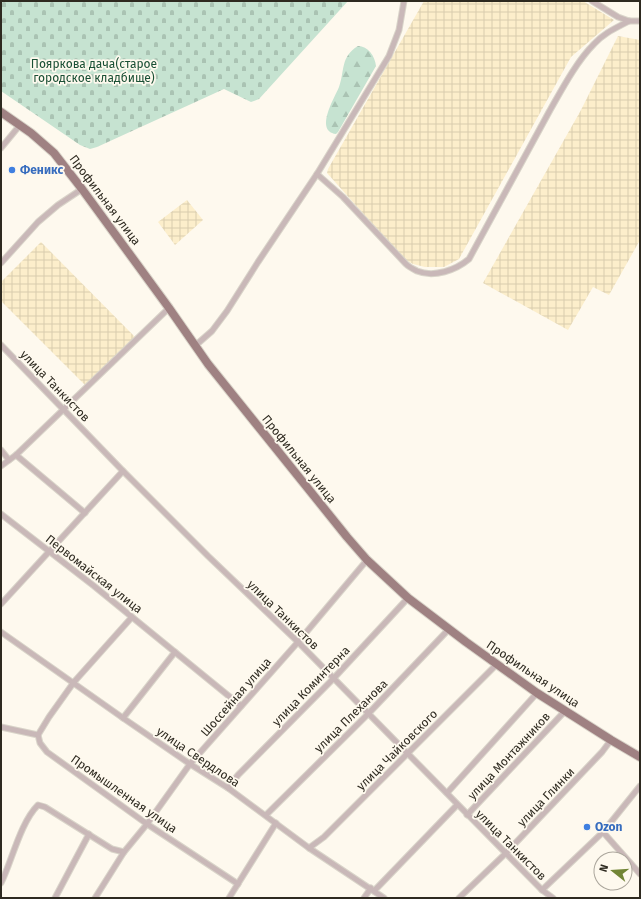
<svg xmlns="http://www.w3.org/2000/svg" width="641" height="899" viewBox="0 0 641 899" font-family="'Fira Sans',sans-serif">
<defs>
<pattern id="industrial-grid" width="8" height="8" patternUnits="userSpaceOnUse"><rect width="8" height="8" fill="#fceecb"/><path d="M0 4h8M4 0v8" fill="none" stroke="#d8ccae"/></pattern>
<pattern id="forest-firs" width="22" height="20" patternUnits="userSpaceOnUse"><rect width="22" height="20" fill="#c6e3d1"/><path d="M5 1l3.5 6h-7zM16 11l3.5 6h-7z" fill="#aac3b3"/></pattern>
<pattern id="cemetery-stones" width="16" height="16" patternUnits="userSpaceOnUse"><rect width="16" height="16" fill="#c6e3d1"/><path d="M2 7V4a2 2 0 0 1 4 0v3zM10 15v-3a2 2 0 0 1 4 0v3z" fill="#aac3b3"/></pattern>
</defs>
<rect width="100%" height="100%" fill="#fef9ee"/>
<g fill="url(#industrial-grid)">
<path d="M424,1H583L614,20L571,57L459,259L444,267H425L413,264L404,259L327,173L328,169Z"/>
<path d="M618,36L640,40V240L609,295L593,287L568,330L483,283L581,110Z"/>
<path d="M187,200L203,220L175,245L158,222Z"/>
<path d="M41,242L137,339L88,388L1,301V282Z"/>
</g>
<path fill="url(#forest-firs)" d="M358,46C368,46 375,56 376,66L338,132L336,134C314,131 335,97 339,87C345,71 340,57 358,46Z"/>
<path fill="url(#cemetery-stones)" d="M1,1H348L259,99L251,102L224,89L97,147L90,149L80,145L1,91Z"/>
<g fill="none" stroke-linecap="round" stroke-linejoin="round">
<defs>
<g id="street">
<path d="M592,1L618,17L629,21H640"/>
<path d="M1,148L20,125"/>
<path d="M317,174L343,197L406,264C409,267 413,269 417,271C434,278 456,270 469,259C496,210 522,161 549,112C561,91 576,62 594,44C604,33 616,28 629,21"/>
<path d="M1,263L38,222L58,205L82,189"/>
<path d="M1,345L123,471L208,556L298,642L542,890L553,898"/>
<path d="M196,345L212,331L227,311L258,262L317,174L389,56L399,30L404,1"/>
<path d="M1,450L9,460"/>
<path d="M16,455L85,513"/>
<path d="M1,466L16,455L169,308"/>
<path d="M1,514L94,586L241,706"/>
<path d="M1,604L123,471"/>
<path d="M1,632L123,718L190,764L228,788L309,848L384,898"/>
<path d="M123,718L175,652"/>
<path d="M1,727L38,735L40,743L47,752L147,824L238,884"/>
<path d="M38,735L49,717L74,682L132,617"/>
<path d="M228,788L238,775L333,679L408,598"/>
<path d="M447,793L537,693"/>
<path d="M266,815L368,714L449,629"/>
<path d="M467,815L565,711"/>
<path d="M603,832L640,874"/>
<path d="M309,848L324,837L497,664"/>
<path d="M1,883C12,861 20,823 38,805L45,807L112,849L124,852"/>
<path d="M542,890L603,832L640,786"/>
<path d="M374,891L457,805"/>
<path d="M55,898L89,834"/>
<path d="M95,898L124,852L147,824L190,764L298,642L367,560"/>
<path d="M229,898L276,823"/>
<path d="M364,898L371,888"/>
<path d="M459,898L506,853L602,752L611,740"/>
</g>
<path id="primary" d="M1,112L31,133L54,153L82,189L169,308L208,364L347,537L367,560L408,598L466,642L537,693L611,740L640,757"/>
</defs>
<use href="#street" stroke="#d9d4c9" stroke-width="7"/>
<use href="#primary" stroke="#d9d4c9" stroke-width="10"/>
<use href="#street" stroke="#c9b8b8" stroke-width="5"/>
<use href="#primary" stroke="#9f8182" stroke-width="8"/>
</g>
<g fill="#3f7fe0" stroke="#fef9ee" stroke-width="1.5">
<circle cx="12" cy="170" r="4"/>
<circle cx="587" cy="827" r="4"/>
</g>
<g text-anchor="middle" stroke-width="3.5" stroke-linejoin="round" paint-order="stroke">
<g font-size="12" fill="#194f34" stroke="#fef9ee">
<text x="94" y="68">Пояркова дача(старое<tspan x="94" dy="14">городское кладбище)</tspan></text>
</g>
<g font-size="12" font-weight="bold" fill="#366cbe" stroke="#fef9ee" text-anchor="start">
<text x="20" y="174">Феникс</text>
<text x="595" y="831">Ozon</text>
</g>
<g font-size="12" fill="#2e2a20" stroke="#fef9ee">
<text transform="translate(105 200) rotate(53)" y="4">Профильная улица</text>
<text transform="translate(55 386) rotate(46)" y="4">улица Танкистов</text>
<text transform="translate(299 459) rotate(51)" y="4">Профильная улица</text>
<text transform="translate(94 574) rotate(38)" y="4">Первомайская улица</text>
<text transform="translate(283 615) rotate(44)" y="4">улица Танкистов</text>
<text transform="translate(533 674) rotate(34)" y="4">Профильная улица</text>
<text transform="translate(311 686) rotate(-46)" y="4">улица Коминтерна</text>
<text transform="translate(236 697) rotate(-49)" y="4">Шоссейная улица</text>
<text transform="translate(351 716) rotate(-45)" y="4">улица Плеханова</text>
<text transform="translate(397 750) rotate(-45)" y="4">улица Чайковского</text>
<text transform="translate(509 756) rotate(-47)" y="4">улица Монтажников</text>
<text transform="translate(198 757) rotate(34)" y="4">улица Свердлова</text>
<text transform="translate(124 794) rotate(35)" y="4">Промышленная улица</text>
<text transform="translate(546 797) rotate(-46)" y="4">улица Глинки</text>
<text transform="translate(511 845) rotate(45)" y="4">улица Танкистов</text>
</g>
</g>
<rect width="641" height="899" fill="none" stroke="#2e2a20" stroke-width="4"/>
<g transform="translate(613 871) rotate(287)"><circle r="19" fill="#fef9ee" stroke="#aba69c"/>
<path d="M0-3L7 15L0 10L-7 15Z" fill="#728535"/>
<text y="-6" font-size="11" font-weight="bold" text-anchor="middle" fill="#2e2a20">N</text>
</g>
</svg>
